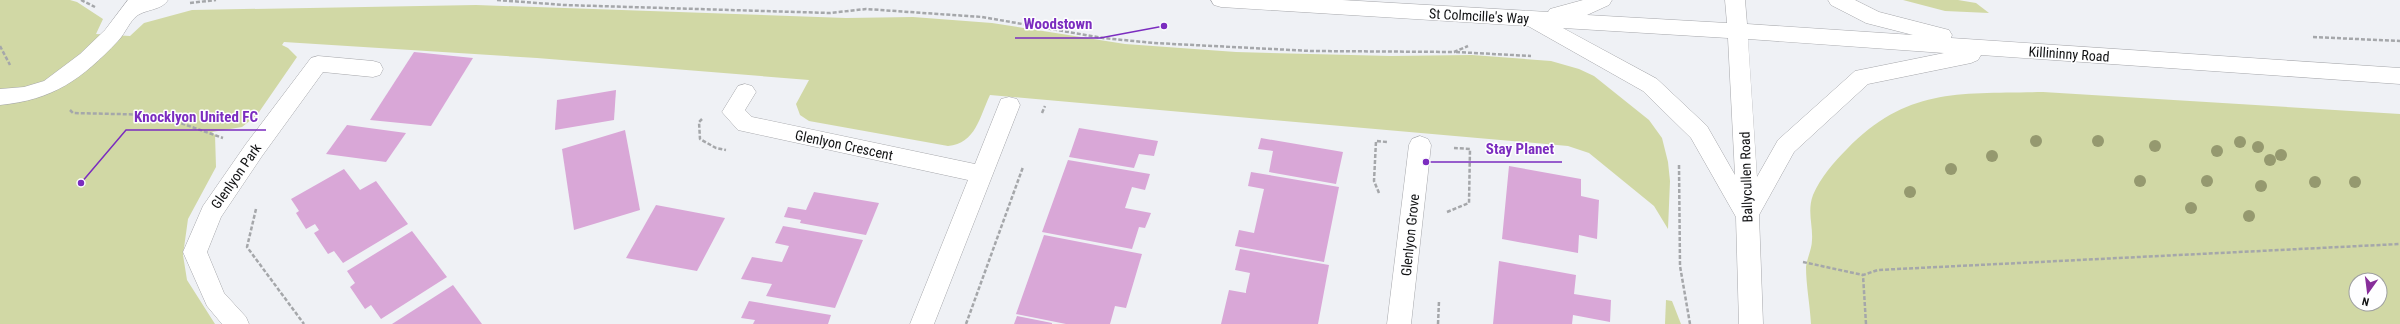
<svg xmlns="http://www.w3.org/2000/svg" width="2400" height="324" viewBox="0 0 2400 324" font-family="'Roboto Condensed',sans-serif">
<rect width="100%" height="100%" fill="#eff1f5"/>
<g fill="#d1d8a5" fill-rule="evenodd">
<path d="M0,0H70L77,2L103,19L96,34L130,36L144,23L192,10L476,5L846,18L913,17L992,23L1125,44L1236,52L1391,56L1472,55L1551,61L1579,69L1594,76L1649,120L1662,138L1668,162L1670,181L1668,229L1654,206L1589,153L1568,146L990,95C979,118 976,143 948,146L809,121L800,115L796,104L809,80L537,58L284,42L282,45L288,48L297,57L257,115L242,127L212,132L215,135L216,167L188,219L183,255L187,280L215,324H0Z"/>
<path d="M1903,0H1958L1976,3L1989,13L1945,11Z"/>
<path d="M2043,92L2400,114V324H1811C1810,305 1806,285 1806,267C1807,258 1812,249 1812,240C1813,225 1807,211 1813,195C1820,178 1834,162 1847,149C1908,86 1962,94 2043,92ZM2356,280H2380V304H2356Z"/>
<path d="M1666,300L1672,301L1681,324H1665Z"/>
</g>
<g fill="#d9a7d7">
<path d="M414,52L473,58L431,126L370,120Z"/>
<path d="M616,90L614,120L555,130L557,100Z"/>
<path d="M347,125L406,133L386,162L326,154Z"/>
<path d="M1079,128L1158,141L1154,156L1139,154L1134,168L1069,157Z"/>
<path d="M625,130L640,210L574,230L562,149Z"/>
<path d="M1261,138L1343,152L1336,184L1269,172L1273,151L1258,149Z"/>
<path d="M1068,160L1150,174L1145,190L1132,187L1125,208L1151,213L1145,228L1139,227L1132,249L1042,232Z"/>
<path d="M1509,166L1581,179V196L1599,200L1597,239L1579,235L1578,253L1502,239Z"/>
<path d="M344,169L360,190L376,181L408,224L343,263L334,251L328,254L314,233L319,230L315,224L306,229L296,213L299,211L291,199Z"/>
<path d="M1251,172L1339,187L1324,262L1235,246L1239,230L1254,233L1264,189L1248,186Z"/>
<path d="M814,192L879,203L866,235L800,223L801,220L784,217L788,207L806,210Z"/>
<path d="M656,205L725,218L697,271L626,258Z"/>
<path d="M783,226L863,240L835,308L766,296L772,284L741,279L752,257L782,262L789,246L775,243Z"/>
<path d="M412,231L447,277L381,319L371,305L365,309L350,287L355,283L347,271Z"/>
<path d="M1044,235L1142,254L1126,308L1115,306L1110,324H1066L1016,314Z"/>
<path d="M1240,249L1329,265L1318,324H1221L1229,290L1246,293V291L1250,273L1235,270Z"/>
<path d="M1499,261L1576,275L1574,294L1611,300L1610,322L1573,315L1572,324H1493Z"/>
<path d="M453,285L482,324H392Z"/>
<path d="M749,301L831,315L828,324H753L755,320L741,318Z"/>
<path d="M1017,316L1052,323V324H1014Z"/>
</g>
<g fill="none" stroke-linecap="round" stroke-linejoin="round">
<defs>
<path id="lane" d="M128,0H168C162,10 148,9 138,15C130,20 125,34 118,41C82,79 53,100 0,105V89L24,87L44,81L80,54L105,30Z"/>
<g id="street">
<path d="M318,56L373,61L380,63L383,69L380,75L373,77L323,72L262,156L221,217L207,252L224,293L246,317L249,324H222L207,306L183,252L203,206L246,144L311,58Z"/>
<path d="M745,84L752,86L756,92L745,110L752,117L975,164L1001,99L1009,97L1017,99L1020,105L934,324H910L968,180L738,130L722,112L738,86Z"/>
<path d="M1420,136L1428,139L1431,145L1411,324H1387L1409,145L1412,139Z"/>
</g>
<path id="secondary" d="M1211,0H1342L1548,12L1550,9L1583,0H1612L1609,5L1587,15L1727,23L1725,0H1745L1747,24L1913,35L1866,23L1831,5L1828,0H1855L1879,12L1949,30L1952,35L1951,38L2400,68V84L1981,55L1978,60L1971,63L1868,84L1794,152L1759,215L1763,324H1739L1736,217L1691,138L1643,91L1528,26L1221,7L1214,5ZM1563,28L1728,38L1735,175L1707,126L1657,79ZM1748,39L1944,53L1855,71L1778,140L1757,177Z"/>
</defs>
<use href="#lane" stroke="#a6a7ab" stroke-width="1"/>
<use href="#street" stroke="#a6a7ab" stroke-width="1"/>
<use href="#secondary" stroke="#a6a7ab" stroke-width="1"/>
<g stroke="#a5a7aa" stroke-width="2.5" stroke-dasharray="4 2" stroke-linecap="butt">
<path d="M81,0L95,7"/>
<path d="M497,0L564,5L830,13L866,9L982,17L1103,38L1154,43L1311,51L1454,52L1468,46"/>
<path d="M190,3L216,0"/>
<path d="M2313,37L2400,41"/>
<path d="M0,46L10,65"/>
<path d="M1456,52L1531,56"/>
<path d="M70,110L73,113L158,115L223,138"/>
<path d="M1042,113L1045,106"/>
<path d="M702,119L699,122L700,139L716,148L726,150"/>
<path d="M1679,165L1680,266L1690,324"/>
<path d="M1379,193L1374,181L1376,141L1387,142"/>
<path d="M256,209L247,247L304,324"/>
<path d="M1447,212L1469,203L1470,149L1454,148"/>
<path d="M1803,262L1863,275"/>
<path d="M966,324L1023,167"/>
<path d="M1438,324L1439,301"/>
<path d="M1866,324L1863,275L1878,270L2400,244"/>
</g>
<use href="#lane" fill="#fff" fill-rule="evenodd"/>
<use href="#street" fill="#fff" fill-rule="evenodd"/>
<use href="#secondary" fill="#fff" fill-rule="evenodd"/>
</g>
<g fill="#95996f">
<circle cx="2036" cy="141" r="6"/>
<circle cx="2098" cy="141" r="6"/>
<circle cx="2240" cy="142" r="6"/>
<circle cx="2155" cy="146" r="6"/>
<circle cx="2258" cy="147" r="6"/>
<circle cx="2217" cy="151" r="6"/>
<circle cx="2281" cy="155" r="6"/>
<circle cx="1992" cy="156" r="6"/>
<circle cx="2270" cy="160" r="6"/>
<circle cx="1951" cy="169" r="6"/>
<circle cx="2140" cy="181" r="6"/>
<circle cx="2207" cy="181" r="6"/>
<circle cx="2315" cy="182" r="6"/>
<circle cx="2355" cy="182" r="6"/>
<circle cx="2261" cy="186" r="6"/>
<circle cx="1910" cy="192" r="6"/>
<circle cx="2191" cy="208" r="6"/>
<circle cx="2249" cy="216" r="6"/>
</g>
<g text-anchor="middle" stroke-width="3" stroke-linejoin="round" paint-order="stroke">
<g font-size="14" fill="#111213" stroke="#fefeff">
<text transform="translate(1479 16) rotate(3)" y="5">St Colmcille's Way</text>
<text transform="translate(2069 54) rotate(4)" y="5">Killininny Road</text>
<text transform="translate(844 145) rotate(12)" y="5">Glenlyon Crescent</text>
<text transform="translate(236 176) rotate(-55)" y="5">Glenlyon Park</text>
<text transform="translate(1746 177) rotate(-92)" y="5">Ballycullen Road</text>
<text transform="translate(1410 235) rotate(-84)" y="5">Glenlyon Grove</text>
</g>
</g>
<path fill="none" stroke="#7b2cbf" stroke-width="1.5" d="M1164 26L1100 38H1015M81 183L126 130H266M1426 162L1478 162H1562"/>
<g fill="#7b2cbf" stroke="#fefeff" stroke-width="1.5">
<circle cx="1164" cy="26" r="4"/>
<circle cx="81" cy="183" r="4"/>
<circle cx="1426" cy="162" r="4"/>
</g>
<g font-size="15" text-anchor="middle" font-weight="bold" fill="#7b2cbf" stroke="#fefeff" stroke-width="3" stroke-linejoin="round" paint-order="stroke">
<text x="1058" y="29">Woodstown</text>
<text x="196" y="122">Knocklyon United FC</text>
<text x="1520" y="154">Stay Planet</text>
</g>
<g transform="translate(2368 292) rotate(194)"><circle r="19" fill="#fefeff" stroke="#9fa0a1"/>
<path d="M0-3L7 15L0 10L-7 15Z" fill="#872e9a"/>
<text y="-6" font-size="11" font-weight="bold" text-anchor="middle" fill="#111213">N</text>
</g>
</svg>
